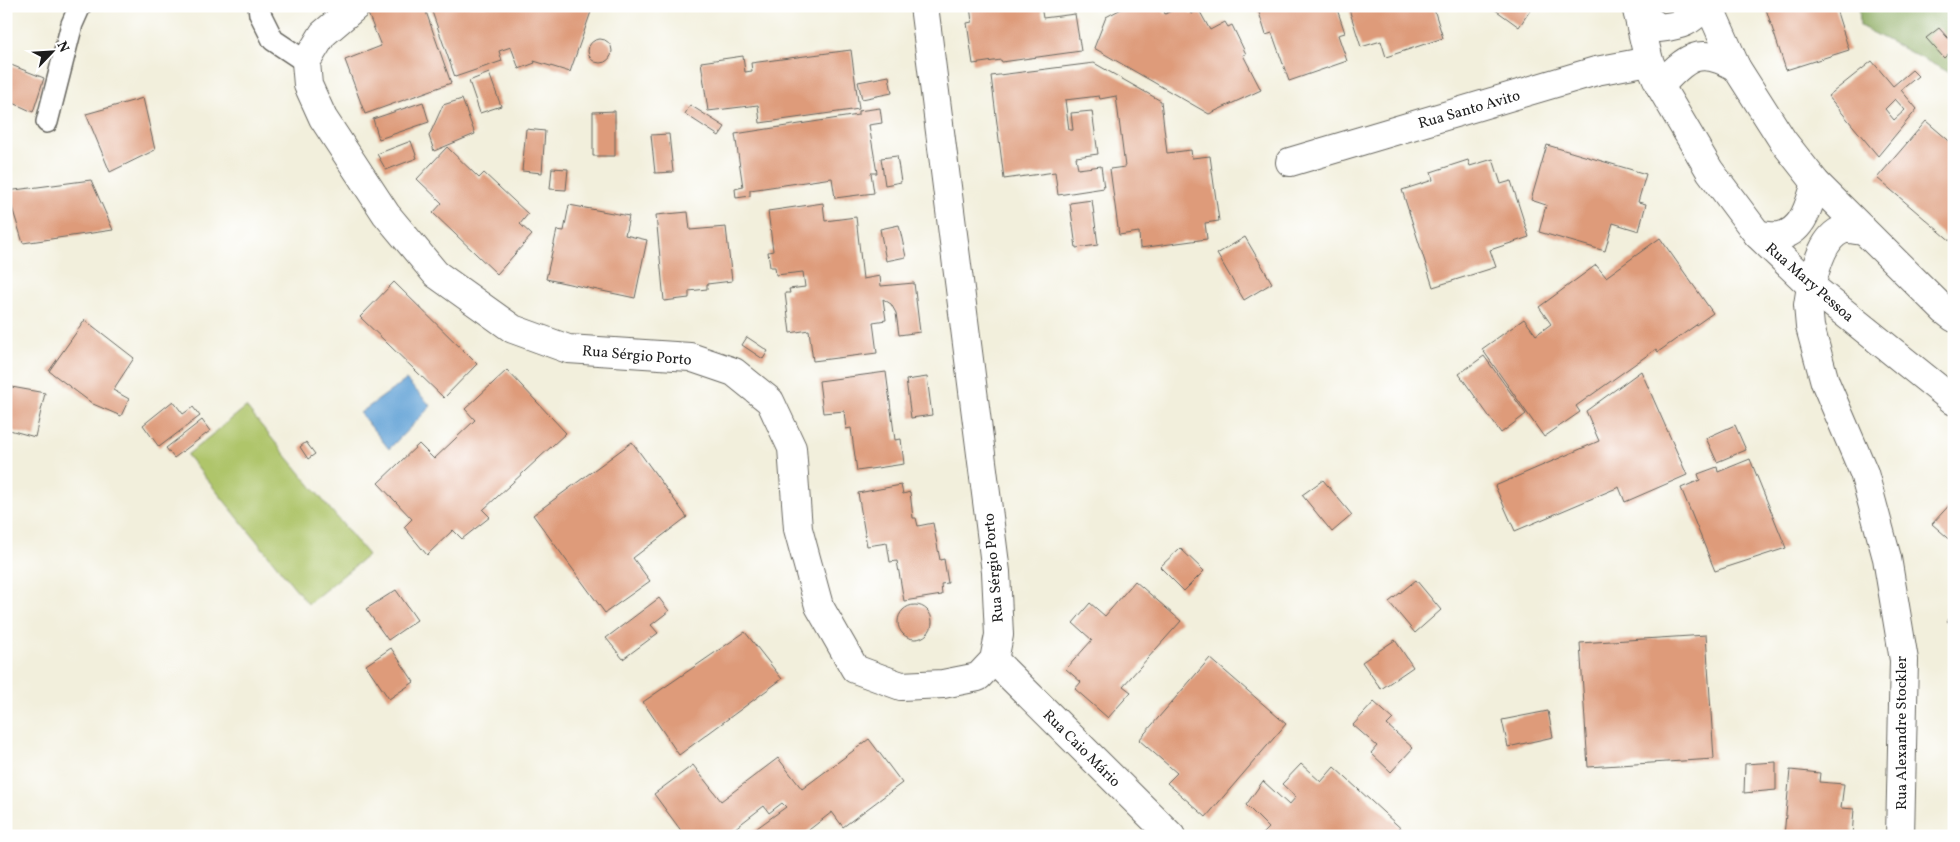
<svg xmlns="http://www.w3.org/2000/svg" width="1960" height="842" viewBox="0 0 1960 842" font-family="Vollkorn,serif">
<rect width="100%" height="100%" fill="#fff"/>
<filter id="ink" filterUnits="userSpaceOnUse"><feTurbulence type="fractalNoise" baseFrequency=".02" numOctaves="2"/><feDisplacementMap in="SourceGraphic" scale="10" xChannelSelector="R" yChannelSelector="G"/><feConvolveMatrix kernelMatrix="1 2 1 2 8 2 1 2 1" color-interpolation-filters="sRGB"/></filter>
<filter id="wash" filterUnits="userSpaceOnUse"><feTurbulence type="fractalNoise" baseFrequency=".0096" numOctaves="4" result="noise"/><feDisplacementMap in="SourceGraphic" scale="20" xChannelSelector="R" yChannelSelector="G"/><feGaussianBlur stdDeviation="1.12" result="paint"/><feColorMatrix in="noise" values="0 0 0 0 0 0 0 0 0 0 0 0 0 0 0 0 0 1.4 0 .05"/><feComposite in="paint" operator="in"/></filter>
<g filter="url(#wash)">
<rect width="100%" height="100%" fill="#f2efdc"/>
<path fill="#afc56a" stroke="#667043" d="M246,407L368,555L308,604L187,455Z"/>
<path fill="#8baa5e" stroke="#54633d" d="M1859,6H1954V75L1860,26Z"/>
<path fill="#63a3d6" stroke="#406079" d="M406,380L431,406L389,449L360,413Z"/>
<g id="blocks">
<g fill="#de9b7a" fill-rule="evenodd">
<path d="M365,6H424L451,83L365,114L345,60L381,46Z"/>
<path d="M430,6H593L570,72L534,61L535,63L519,69L511,47L499,51L502,61L455,77Z"/>
<path d="M970,6H1041L1043,18L1075,14L1081,51L1002,62L1001,60L973,64L967,23L972,22Z"/>
<path d="M1127,6H1162L1165,14L1181,6H1187L1191,14L1199,10L1210,30L1225,22L1228,27L1232,25L1246,54L1243,55L1261,90L1209,114L1094,48L1106,17Z"/>
<path d="M1257,6H1336L1345,33L1338,35L1347,61L1289,81L1272,33L1266,35Z"/>
<path d="M1348,6H1433L1443,38L1386,57L1381,41L1361,47Z"/>
<path d="M1490,6H1533L1519,27Z"/>
<path d="M1765,6H1835L1849,50L1786,70Z"/>
<path d="M1939,28L1954,45V49L1944,58L1926,38Z"/>
<circle cx="600" cy="51" r="12"/>
<path d="M851,50L859,109L760,123L758,105L708,111L701,62L743,56L745,72L752,71L751,63Z"/>
<path d="M1872,61L1893,86L1912,70L1918,76L1901,90L1917,109L1878,156L1828,96ZM1895,99L1905,110L1894,120L1885,109Z"/>
<path d="M6,63L44,78L33,112L9,101L6,105Z"/>
<path d="M1094,63L1161,101L1167,153L1191,150L1192,158L1210,156L1219,221L1205,223L1207,239L1140,248L1139,232L1119,235L1110,169L1125,167L1116,96L1100,99L1099,96L1065,100L1069,130H1073L1071,113L1092,111L1098,154L1076,157L1078,169L1101,166L1104,188L1058,195L1055,172L1004,179L991,76Z"/>
<path d="M489,73L501,106L480,113L469,81Z"/>
<path d="M889,76L892,93L862,99L858,82Z"/>
<path d="M143,98L155,150L110,172L86,114Z"/>
<path d="M462,99L475,134L434,151L429,136L443,105Z"/>
<path d="M423,102L429,122L379,139L373,119Z"/>
<path d="M690,105L725,127L719,136L685,114Z"/>
<path d="M880,108L882,123L869,125L877,173H871L874,193L835,198L832,178L750,190V196L736,198L735,189L743,187L735,134L858,115V111Z"/>
<path d="M615,111V156H593V112Z"/>
<path d="M1926,121L1954,145L1953,243L1877,178Z"/>
<path d="M526,129L545,131L542,173L522,171Z"/>
<path d="M669,134L673,172L655,173L651,135Z"/>
<path d="M411,141L417,158L386,170L377,154Z"/>
<path d="M1547,145L1646,174L1638,202L1646,204L1639,231L1613,223L1605,251L1539,232L1546,205L1531,200Z"/>
<path d="M447,147L479,178L484,173L528,214L520,224L532,235L497,274L433,213L442,203L417,179Z"/>
<path d="M897,156L901,182L885,185L881,158Z"/>
<path d="M1493,159L1501,184L1511,181L1529,237L1490,250L1496,267L1433,287L1402,190L1433,180L1431,172L1468,160L1470,166Z"/>
<path d="M552,168L568,169L566,190L550,189Z"/>
<path d="M91,180L113,230L23,243L7,191Z"/>
<path d="M1092,200L1098,245L1076,248L1070,203Z"/>
<path d="M823,203L825,221L856,217L863,279L880,276L881,286L914,283L920,332L899,335L896,313L891,304L883,299L886,320L873,322L877,353L813,361L809,330L790,333L785,293H790L789,289L805,287L803,272L776,275L775,267H770L768,252L773,251L768,211Z"/>
<path d="M569,205L629,216L625,235L647,240L635,298L546,279L557,230L564,231Z"/>
<path d="M688,212L690,230L726,227L732,281L707,284V289L689,291V298L664,301L656,215Z"/>
<path d="M899,225L906,257L886,261L880,229Z"/>
<path d="M1245,237L1272,283L1244,300L1217,254Z"/>
<path d="M1660,238L1713,313L1658,352L1656,349L1576,406L1580,412L1544,437L1482,349L1524,319L1536,335L1551,324L1539,307L1596,265L1606,277Z"/>
<path d="M394,282L477,364L444,398L360,317Z"/>
<path d="M85,320L134,358L113,390L129,399L121,416L93,404L49,371Z"/>
<path d="M747,337L768,351L763,359L742,345Z"/>
<path d="M1484,356L1526,414L1501,433L1459,374Z"/>
<path d="M507,370L566,433L483,510L490,517L462,539L453,530L427,555L404,527L412,519L378,483L419,444L434,459L475,420L465,409Z"/>
<path d="M1641,371L1687,475L1625,502L1619,487L1515,531L1495,486L1599,441L1586,411Z"/>
<path d="M886,372L895,440L901,439L904,464L857,471L851,428L846,429L844,411L823,413L819,381Z"/>
<path d="M927,377L932,415L911,418L906,380Z"/>
<path d="M6,386L45,393L35,437L6,429Z"/>
<path d="M173,401L183,414L193,407L200,416L159,447L143,425Z"/>
<path d="M202,420L210,431L174,458L166,448Z"/>
<path d="M1735,425L1746,450L1717,462L1706,438Z"/>
<path d="M306,442L315,454L308,459L300,447Z"/>
<path d="M632,442L687,517L633,558L650,581L605,613L533,515Z"/>
<path d="M1750,459L1786,548L1715,571L1681,488L1700,480L1698,474L1717,467L1718,472Z"/>
<path d="M1323,480L1352,515L1332,532L1302,495Z"/>
<path d="M901,485L903,494L910,492L913,518H916L918,526L933,523L940,560L944,559L948,583L941,584L942,595L904,601L897,561L890,562L887,543L867,546L858,493Z"/>
<path d="M1954,500V543L1932,524Z"/>
<path d="M1180,548L1204,571L1184,591L1160,567Z"/>
<path d="M1416,580L1441,610L1415,633L1389,602Z"/>
<path d="M1135,581L1181,621L1123,686L1131,692L1108,718L1075,689L1081,682L1066,669L1092,640L1073,623L1090,603L1105,616Z"/>
<path d="M396,590L417,620L388,640L366,609Z"/>
<path d="M659,598L669,611L651,625L658,633L623,659L606,638Z"/>
<circle cx="915" cy="622" r="17"/>
<path d="M1954,613V628L1947,621Z"/>
<path d="M745,632L782,679L679,755L643,702Z"/>
<path d="M1706,635L1714,759L1588,767L1580,643Z"/>
<path d="M1395,640L1413,667L1381,689L1362,662Z"/>
<path d="M391,648L414,682L389,699L366,665Z"/>
<path d="M1210,658L1286,724L1206,817L1167,783L1177,773L1139,740Z"/>
<path d="M1374,702L1393,719L1387,725L1413,748L1391,772L1371,753L1377,746L1353,725Z"/>
<path d="M1548,711L1553,737L1508,747L1502,720Z"/>
<path d="M869,739L902,783L843,827L832,812L805,833L807,836H746L786,807L782,803L769,813L764,806L725,836H685L654,794L693,765L721,801L778,758L802,789Z"/>
<path d="M1776,762V790L1744,793L1745,764Z"/>
<path d="M1301,764L1321,782L1334,767L1408,835L1261,836L1269,828L1246,805L1263,781L1289,805L1296,797L1282,784Z"/>
<path d="M1790,770L1820,773L1819,782L1844,784L1841,808L1854,809L1852,836H1784Z"/>
</g>
</g>
</g>
<g filter="url(#ink)">
<use href="#blocks" fill-opacity="0" stroke="#67665f" stroke-width="1"/>
<g fill="none" stroke-linecap="round" stroke-linejoin="round">
<defs>
<g id="service">
<path d="M259,6L260,14L273,40L306,62"/>
<path d="M47,122L72,24L80,6"/>
</g>
<g id="minor">
<path d="M356,6L323,34L306,62L308,85L323,118L386,214L436,274L513,329L568,349L690,357L734,372L770,401L792,448L798,529L819,606L855,669L901,686L943,684L978,677L994,660L999,635L996,572L924,6"/>
<path d="M1290,162L1596,71L1649,61"/>
<path d="M1811,286L1808,305L1810,327L1825,382L1864,473L1887,558L1904,660L1900,836"/>
<path d="M994,660L1171,836"/>
</g>
<g id="tertiary">
<path d="M1636,6L1649,61L1660,86L1710,171L1758,235L1811,286L1954,401"/>
<path d="M1709,6L1736,67L1783,141L1816,183L1945,311L1954,318"/>
<path d="M1638,13L1660,28C1681,25 1690,23 1704,6"/>
<path d="M1660,86C1686,57 1699,46 1736,67"/>
<path d="M1758,235C1765,235 1772,237 1779,236C1804,232 1809,204 1816,183"/>
<path d="M1811,286C1816,268 1823,237 1842,230C1847,228 1856,230 1862,231"/>
</g>
</defs>
<use href="#service" stroke="#67665f" stroke-width="24"/>
<use href="#minor" stroke="#67665f" stroke-width="30"/>
<use href="#tertiary" stroke="#67665f" stroke-width="30"/>
<use href="#service" stroke="#fff" stroke-width="21"/>
<use href="#minor" stroke="#fff" stroke-width="28"/>
<use href="#tertiary" stroke="#fff" stroke-width="28"/>
</g>
</g>
<g text-anchor="middle" stroke-width="4.5" stroke-linejoin="round" paint-order="stroke">
<g font-size="15" fill="#1c1c1c" stroke="#fff">
<text transform="translate(1469 109) rotate(-16)" y="5">Rua Santo Avito</text>
<text transform="translate(1810 282) rotate(41)" y="5">Rua Mary Pessoa</text>
<text transform="translate(637 355) rotate(5)" y="5">Rua Sérgio Porto</text>
<text transform="translate(993 568) rotate(-95)" y="5">Rua Sérgio Porto</text>
<text transform="translate(1901 733) rotate(-90)" y="5">Rua Alexandre Stockler</text>
<text transform="translate(1082 748) rotate(45)" y="5">Rua Caio Mário</text>
</g>
</g>
<rect width="1960" height="842" fill="none" stroke="#fff" stroke-width="25"/>
<g transform="translate(52 52) rotate(65)" stroke="#ffffff" stroke-width="4" paint-order="stroke">
<path d="M0-4L9 19L0 12L-9 19Z" fill="#1c1c1c"/>
<text y="-8" font-size="14" font-weight="bold" text-anchor="middle" fill="#1c1c1c">N</text>
</g>
</svg>
